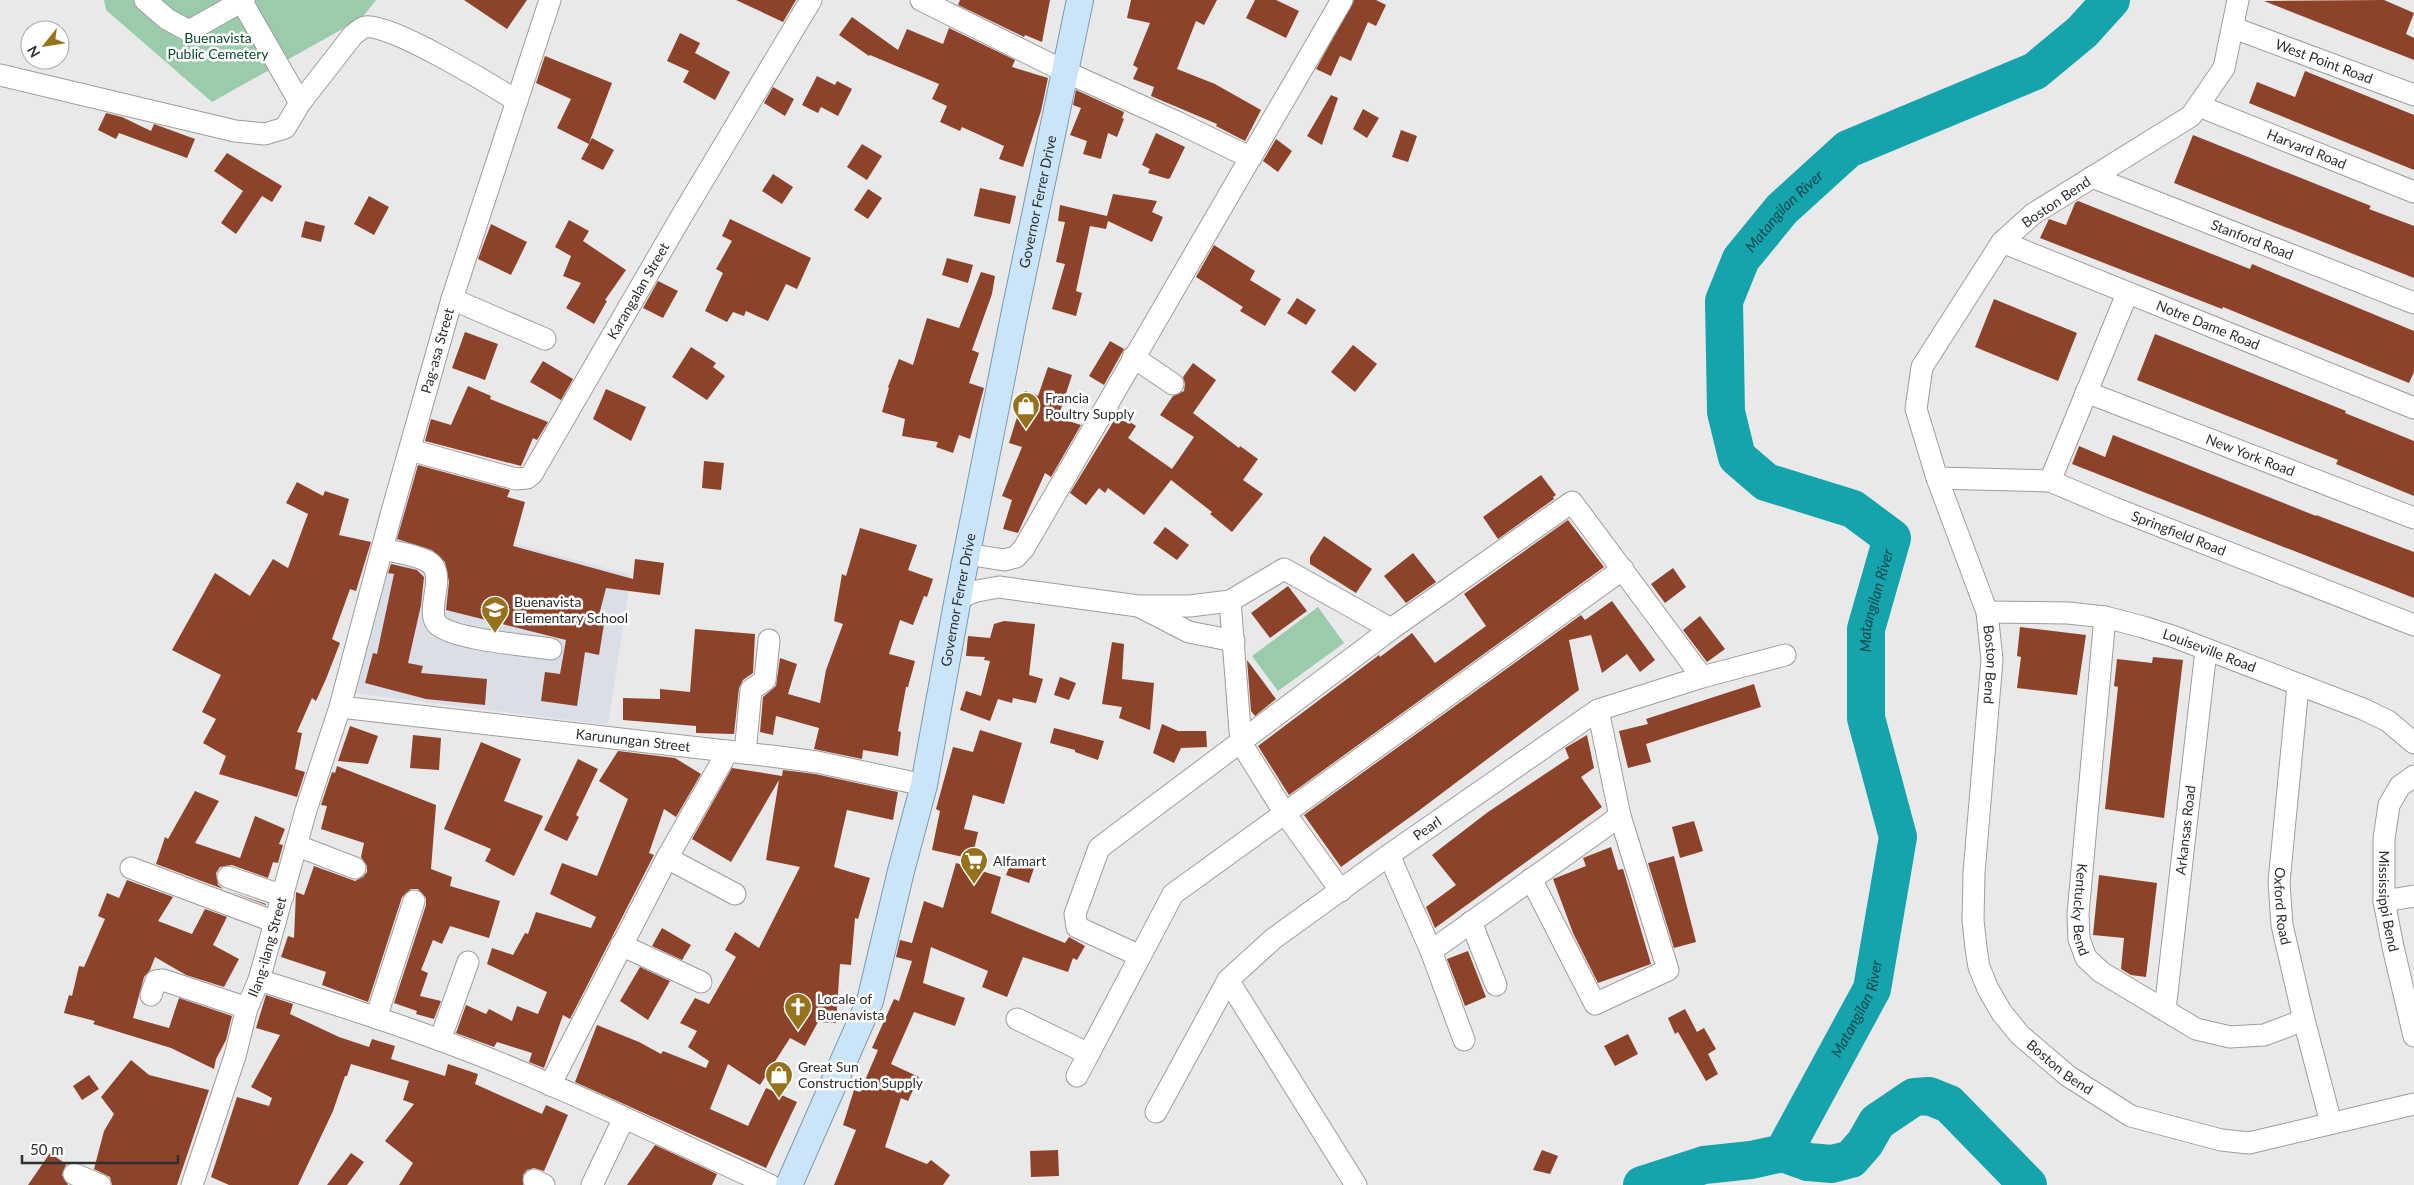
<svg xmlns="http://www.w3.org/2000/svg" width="2414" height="1185" viewBox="0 0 2414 1185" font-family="Lato,sans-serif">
<rect width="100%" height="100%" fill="#e9e9ea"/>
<path fill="#dadee6" d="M398,512L631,575L608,725L353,693Z"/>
<g fill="#9acbaa">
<path d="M104,0H376L362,18L212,102L106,10Z"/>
<path d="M1318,607L1344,643L1278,691L1252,656Z"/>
</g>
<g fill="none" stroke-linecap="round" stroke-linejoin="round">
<g stroke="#15a3ac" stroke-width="38">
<path d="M1783,1153L1808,1162L1832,1164L1851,1159L1865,1143L1877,1122L1914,1097L1929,1096L1949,1104L2028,1185"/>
<path id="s1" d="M1642,1185L1704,1165L1751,1160L1783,1153L1872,989L1898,837L1866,718V629L1892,538L1853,509L1766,482L1737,457L1726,412L1724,301L1741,259L1782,209L1848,149L2035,71L2082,32L2111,0"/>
</g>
</g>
<g fill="#8d432a">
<path d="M464,0H527L507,29Z"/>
<path d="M736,0H796L783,22Z"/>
<path d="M960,0H1050L1042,42L1025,35L1024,37L958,5Z"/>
<path d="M1131,0H1217L1204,25L1196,21L1177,69L1215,84L1261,110L1245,141L1216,126L1217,124L1151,96L1154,87L1133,79L1138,68L1133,65L1150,23L1127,18Z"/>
<path d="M1255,0H1276L1299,11L1286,38L1246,18Z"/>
<path d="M1354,0H1376L1386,5L1376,26L1368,22L1351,61L1340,56L1331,76L1316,69Z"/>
<path d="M2384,0L2414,13L2406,34L2414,38V60L2264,1Z"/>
<path d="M852,17L898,50L907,29L943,44L949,28L1015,60L1012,67L1048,78L1041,111L1023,167L999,159L1004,146L962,127L960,131L940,122L947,106L932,99L939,84L870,55L869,56L839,35Z"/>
<path d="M680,33L700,43L695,53L730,72L715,100L683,82L689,71L667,61Z"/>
<path d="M545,56L612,83L589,143L592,138L614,150L603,170L581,159L589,144L557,128L571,99L536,83Z"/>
<path d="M2305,71L2414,115V170L2249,103L2257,82L2295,97Z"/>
<path d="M817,76L835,85L837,81L852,89L838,116L821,107L818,113L802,105Z"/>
<path d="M773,87L794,99L785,116L764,103Z"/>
<path d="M1076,90L1124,112L1122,118L1124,119L1117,137L1108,133L1101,159L1083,154L1087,141L1070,135L1081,108L1073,105Z"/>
<path d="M1331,95L1338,98L1322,145L1307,136Z"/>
<path d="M1363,109L1379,118L1367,138L1353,129Z"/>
<path d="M106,113L122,117L151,131L154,124L195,139L187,158L119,133L116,139L98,130Z"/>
<path d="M1401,130L1417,136L1408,162L1392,157Z"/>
<path d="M1156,133L1185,147L1170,178L1168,179L1148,173L1150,169L1142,165Z"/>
<path d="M2193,135L2371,206L2369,209L2414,226V278L2174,183Z"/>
<path d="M1276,139L1292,151L1278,172L1263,161Z"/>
<path d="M862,144L882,156L867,180L847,167Z"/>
<path d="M227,153L282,186L272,202L262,196L236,234L221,223L243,191L214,171Z"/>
<path d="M773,174L793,187L782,204L762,191Z"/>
<path d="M980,188L1016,196L1010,224L974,216Z"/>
<path d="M868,189L882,198L868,219L854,210Z"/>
<path d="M1113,194L1157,201L1152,212L1163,217L1152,242L1108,221L1106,229L1090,226L1076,291L1082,293L1076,316L1052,309L1065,264L1056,262L1065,222L1058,221L1060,205L1107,216Z"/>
<path d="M369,196L389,207L374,235L354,224Z"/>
<path d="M2078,201L2250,269L2252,264L2414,331V372L2409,383L2223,307L2222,309L2040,238L2049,219L2066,225L2075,203Z"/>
<path d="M730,219L811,258L797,289L786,284L768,321L746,311L744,316L733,312L727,322L705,311L723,273L716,269L732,241L722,236Z"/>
<path d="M569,220L589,231L583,241L626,270L605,300L607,301L594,324L566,308L581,283L563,276L571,256L555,247Z"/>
<path d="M305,221L325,226L321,242L301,237Z"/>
<path d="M491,224L527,242L511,275L478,259Z"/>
<path d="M1214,245L1255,271L1250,280L1281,299L1265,326L1240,311L1243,307L1196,277Z"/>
<path d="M947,258L973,265L968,283L942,275Z"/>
<path d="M981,272L995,276L992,294L972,350L979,353L969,383L984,388L970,439L959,435L953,453L936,447L938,442L902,436L905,419L882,412L889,388L888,387L899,359L913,365L927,318L959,328Z"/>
<path d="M658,281L678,291L663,318L643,308Z"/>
<path d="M1297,298L1316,310L1306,325L1287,313Z"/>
<path d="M1994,299L2077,333L2058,381L1975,347Z"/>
<path d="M465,332L498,344L485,380L452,368Z"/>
<path d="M2155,334L2346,411L2345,413L2414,441V496L2336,464L2338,460L2137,380Z"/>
<path d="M1110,341L1124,349L1104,385L1089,376Z"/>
<path d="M1353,345L1377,364L1355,392L1331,372Z"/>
<path d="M691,347L716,363L713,367L725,376L707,400L672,377Z"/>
<path d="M543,361L573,379L561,400L530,382Z"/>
<path d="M1193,363L1216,380L1193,413L1239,448L1240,446L1258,459L1243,480L1263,494L1232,532L1210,514L1212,512L1171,480L1144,515L1108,488L1105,493L1099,488L1086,505L1070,493L1118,414L1136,426L1128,438L1172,469L1194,437L1160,415L1173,396L1184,391L1185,384L1183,377Z"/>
<path d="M1048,367L1072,375L1059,415L1063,416L1062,419L1081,425L1051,477L1045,473L1018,533L1003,529L1012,500L1002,496L1022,447L1009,443L1025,391L1038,396Z"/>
<path d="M468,386L491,396L490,399L548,422L537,440L533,438L521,466L425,441L431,419L451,425Z"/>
<path d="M606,389L646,407L631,441L593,419Z"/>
<path d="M2113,435L2316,516V515L2414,552V598L2072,464L2079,446L2105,457Z"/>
<path d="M704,461L724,463L721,490L702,488Z"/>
<path d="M418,465L510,490L507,497L525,502L513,546L633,579L635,559L664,563L660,595L606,588L597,623L604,624L599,655L585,652L577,706L541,701L545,672L560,674L566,640L446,610L449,582L445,562L432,550L397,539Z"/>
<path d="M1541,475L1556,495L1553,497L1554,499L1498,539L1483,517Z"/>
<path d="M297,482L323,496L325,491L349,499L339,535L371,542L356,591L350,589L332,639L340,643L326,679L316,701L312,698L297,732L302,733L295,769L305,772L297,797L219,774L226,756L203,743L216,719L202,712L221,675L172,650L215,573L250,596L273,559L288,568L308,514L286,503Z"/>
<path d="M1568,520L1604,567L1289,795L1258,746L1379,655L1380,657L1412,633L1435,663L1486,626L1464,594Z"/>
<path d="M1165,527L1189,545L1177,560L1153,543Z"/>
<path d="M860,528L917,545L908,570L933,579L927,597L924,596L913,625L900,620L889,654L915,661L908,687H906L898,731L901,732L898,756L863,750L862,759L814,749L819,728L776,716L773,735L760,732L763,697L776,686L780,658L797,664L788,694L820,703L826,670L843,624L834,621L842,574L846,576Z"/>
<path d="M1324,536L1372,569L1356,593L1310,564V557Z"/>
<path d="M1413,553L1436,582L1406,603L1384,576Z"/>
<path d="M391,564L417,570L424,577L421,605L408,663L423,666L421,673L487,679L485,705L426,699L365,683L373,653L377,654L394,574L388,573Z"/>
<path d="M1673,568L1686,587L1665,603L1651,584Z"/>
<path d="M1288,586L1307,611L1270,638L1251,613Z"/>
<path d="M1612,601L1655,660L1640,672L1627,654L1602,673L1591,635L1569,640L1579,690L1417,812L1341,867L1304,815L1581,615L1585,620Z"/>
<path d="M1700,616L1725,649L1707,662L1683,630Z"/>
<path d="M1004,621L1035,624L1029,675L1043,679L1036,703L1013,698L1012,703L998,699L990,721L960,710L966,691L981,696L990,661L984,660L985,657L966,656L968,636L990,638L994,624Z"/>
<path d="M2020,627L2086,635L2077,695L2017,688L2021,657L2017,656Z"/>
<path d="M695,629L755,634L753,673L743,680L739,688L734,734L696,733V726L623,720V698L660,699V689L690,692Z"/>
<path d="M1112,642L1124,644L1122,679L1154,683L1150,730L1119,718L1122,707L1102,704Z"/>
<path d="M2153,657L2183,660L2164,818L2105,809L2118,687L2114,686L2117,659L2152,663Z"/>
<path d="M1247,660L1276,699L1255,716L1251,711Z"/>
<path d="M1060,677L1076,683L1069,700L1054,695Z"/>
<path d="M1754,684L1761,707L1646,744L1651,762L1628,768L1619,731L1648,724L1646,719Z"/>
<path d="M1162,724L1178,731H1206L1207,747L1181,748L1174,763L1153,753Z"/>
<path d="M350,726L378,736L368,764L338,761Z"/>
<path d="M1054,728L1104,741L1098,760L1075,752V750L1050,743Z"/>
<path d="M980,730L1022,743L1004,804L973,795L964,829L978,832L972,859L932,850L940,811L936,809L953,747L973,752Z"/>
<path d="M413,735L441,738L439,770L410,768Z"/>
<path d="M1587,735L1594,768L1581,777L1602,807L1435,928L1426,907L1456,885L1432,855L1488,812L1569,758L1565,748Z"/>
<path d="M481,742L521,759L504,801L543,816L514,876L485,861L491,849L444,829Z"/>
<path d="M618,751L675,758L701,774L676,817L664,809L649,853L654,855L570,1019L563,1015L544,1068L529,1062L532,1053L497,1042L494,1047L456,1033L466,1005L486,1014L489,1009L512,1021L517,1006L538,1014L547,992L487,964L492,948L513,955L525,933L528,934L536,912L591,928L596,917L550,894L562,863L597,876L628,799L599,781Z"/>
<path d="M578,759L598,769L576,815L579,817L567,841L544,830Z"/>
<path d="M337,766L436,805L431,869L452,877L450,886L500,901L489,938L450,926L442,944L433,940L421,970L428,973L420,996L441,1001L434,1019L416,1014L417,1011L394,1003L426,905V898L418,889H411L402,897L368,1002L322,985L326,972L281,957L288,936L294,938L296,892L304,895L314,866L355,881L363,877L367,872V866L361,857L364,843L321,829L327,806L321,805L332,772L335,773Z"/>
<path d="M732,768L782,776L783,770L815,774L898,792L893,820L847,810L834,867L870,878L858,919L855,918L851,965L840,964L836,1023L818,1022L805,1046L790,1038L760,1085L728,1064L710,1109L748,1126L766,1088L797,1102L766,1168L575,1082L597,1025L639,1042L661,1054L663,1051L706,1068L709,1061L688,1047L697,1031L680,1023L695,998L709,1004L736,957L725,950L735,932L759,948L800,867L766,860L779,780L731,862L692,839Z"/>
<path d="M195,791L219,801L195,843L240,858L255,816L285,829L279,844L283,845L278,863L273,862L268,878L232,865L220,867L216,873L218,885L223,889L266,904V905L156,864L165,837L168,839Z"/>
<path d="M1694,821L1703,851L1680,858L1672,827Z"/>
<path d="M1611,847L1618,870L1623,869L1651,964L1598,983L1573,933L1553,879L1586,866L1583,858Z"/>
<path d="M1674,856L1696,942L1674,948L1648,863Z"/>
<path d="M1012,860L1034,868L1029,883L1006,875Z"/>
<path d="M956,863L1001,877L991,913L1065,943L1069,937L1085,946L1077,960L1073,958L1068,972L1023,957L1007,997L982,987L988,971L931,947L923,983L965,998L955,1026L914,1012L891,1064L919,1077L908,1101L901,1098L885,1147L927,1164L931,1160L950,1175L943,1185H834L856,1130L843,1125L854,1090L860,1092L878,1050L872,1048L894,999L899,1001L912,961L896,957L900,940L912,943L924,901L943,908Z"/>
<path d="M2099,875L2157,883L2146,977L2131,975L2121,969L2124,938L2093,935Z"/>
<path d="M127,880L173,897L158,921L192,934L205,909L227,917L213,945L239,959L224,987L186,975L155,957L150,970L144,977L133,1018L169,1028L179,998L232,1016L226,1040L216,1059L214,1069L171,1048L93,1024L95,1021L64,1013L69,995L72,996L79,966L84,967L105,919L98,916L107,893L119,898Z"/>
<path d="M662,928L691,945L682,960L652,946Z"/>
<path d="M1468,951L1486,997L1465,1006L1447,959Z"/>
<path d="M640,967L670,981L648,1020L620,1001Z"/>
<path d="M266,995L293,1004L290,1014L339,1037L369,1047L372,1039L395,1046L391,1059L445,1076L448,1064L478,1074L475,1084L542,1114L546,1105L568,1115L544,1171L534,1168L527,1170L523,1175V1185H399L413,1163L385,1141L414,1104L403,1100L409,1081L351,1064L347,1076H345L333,1111L298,1185H229L211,1177L237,1097L269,1106L272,1098L251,1087L280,1035L256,1028Z"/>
<path d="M1685,1009L1697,1032L1704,1028L1716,1049L1708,1054L1718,1074L1706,1081L1678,1032L1675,1034L1668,1018Z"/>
<path d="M1628,1034L1638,1054L1615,1066L1604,1046Z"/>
<path d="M131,1060L149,1075L209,1090L177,1185H112L110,1177L94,1169L104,1131L114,1114L101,1097Z"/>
<path d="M89,1075L99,1089L82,1100L73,1086Z"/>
<path d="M655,1145L717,1174L712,1185H627Z"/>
<path d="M1058,1150L1059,1176L1031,1177L1030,1151Z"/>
<path d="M1542,1150L1558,1156L1550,1174L1533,1170Z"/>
<path d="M50,1153L66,1164L62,1175L68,1185H28Z"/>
<path d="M351,1153L364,1162L347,1185H327Z"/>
</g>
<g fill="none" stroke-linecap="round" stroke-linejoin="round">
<defs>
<g id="minor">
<path d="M145,0L167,19L189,31L244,0"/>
<path d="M241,0L300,103"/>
<path d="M921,0L1066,72L1179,123L1251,158"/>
<path id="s2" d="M2238,0L2224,68L2191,116L2033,214L2002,242L1922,367L1916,409L1937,478L1987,612L1992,660L1974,873L1973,920L1976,948L1979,967L1988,989L2002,1013L2020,1035L2068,1076L2131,1116L2221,1140L2249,1143L2414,1104"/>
<path id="s3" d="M2234,28L2414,95"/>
<path d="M0,75L235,131L265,134L285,128L300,103L353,35C356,33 361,28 365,27C389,22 493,86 517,101"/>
<path id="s4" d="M2199,106L2414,192"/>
<path id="s5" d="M2092,177L2414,303"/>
<path id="s6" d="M2002,242L2414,408"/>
<path d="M452,299L545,339"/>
<path d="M1133,357L1173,384"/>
<path id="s7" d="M2086,392L2414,518"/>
<path id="s8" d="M410,450L516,479L527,478L532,474L684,212L811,0"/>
<path id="s9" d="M1937,478L2050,481L2114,508L2414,625"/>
<path d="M2050,481L2127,294"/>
<path d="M382,549C395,552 414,554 427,561C450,573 423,611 438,625C455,640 526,645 551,649"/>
<path d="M967,554L1004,560L1016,557L1024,548L1342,0"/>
<path d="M958,598L977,591L999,587L1138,606H1190L1230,601L1284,569L1391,629"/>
<path d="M1230,601L1241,743L1284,812L1341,891"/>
<path d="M1142,608L1189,632L1234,641"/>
<path id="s10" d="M1987,612L2068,613L2105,617L2143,627L2172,636L2363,709L2388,721L2414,743"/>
<path id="s11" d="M2105,617L2078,914L2079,939L2086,958L2101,972L2196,1029L2230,1037L2264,1035L2304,1020"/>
<path id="s12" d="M2298,686L2279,882L2282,925L2304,1020L2331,1123"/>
<path id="s13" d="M340,707L771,756L817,762L924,785"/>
<path d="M745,753L751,690L765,680L769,640"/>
<path id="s14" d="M2414,776L2400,786L2389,805L2384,839V901L2393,947L2414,1036"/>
<path d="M298,846L355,868"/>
<path d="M1389,855L1431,951L1464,1040"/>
<path d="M667,858L735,894"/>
<path d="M131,868L275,922"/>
<path d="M228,877L283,896"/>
<path d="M1531,879L1595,1004L1668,970L1620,816L1598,710"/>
<path d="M2384,901L2414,896"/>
<path d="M1471,922L1496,985"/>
<path d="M621,945L701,982"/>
<path d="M1431,951L1620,816"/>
<path d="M1140,956L1077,927L1075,914L1099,848L1391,629L1572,502L1702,677"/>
<path d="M259,980C332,1003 405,1026 477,1054C576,1093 673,1141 770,1185"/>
<path d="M1228,980L1356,1185"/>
<path d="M151,995L156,981L163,980L247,1008"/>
<path id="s15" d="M2165,1010L2206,650"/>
<path d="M376,1018L414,901"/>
<path d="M1017,1019L1089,1054"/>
<path d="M440,1040L468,962"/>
<path d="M1077,1076L1173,894L1623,569"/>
<path d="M550,1085L667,858L728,751"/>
<path id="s16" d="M1156,1112L1228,980L1273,939L1389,855L1598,710L1702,677L1785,655"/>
<path d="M74,1174L100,1185"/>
<path d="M534,1180L544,1185"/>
<path id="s17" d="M192,1185L235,1056L247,1008L259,980L306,810L340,707L391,515L452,299L550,0"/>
<path d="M592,1185L624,1118"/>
</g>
<g id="major">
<path id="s18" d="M789,1185L870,1001L901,871L924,785L958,598L1015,311L1080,0"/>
</g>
</defs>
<use href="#minor" stroke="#9d9d9e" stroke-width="23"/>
<use href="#major" stroke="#7d99af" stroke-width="28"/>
<use href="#minor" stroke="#fff" stroke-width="21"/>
<use href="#major" stroke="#cae4f8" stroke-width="26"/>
</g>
<defs>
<symbol id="shop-pin" viewBox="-11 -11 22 30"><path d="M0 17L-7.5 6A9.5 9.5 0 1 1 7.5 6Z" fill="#95721b" stroke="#fff"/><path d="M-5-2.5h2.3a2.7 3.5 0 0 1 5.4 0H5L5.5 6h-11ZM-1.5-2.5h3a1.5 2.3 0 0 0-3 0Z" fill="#fff"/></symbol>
<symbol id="school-pin" viewBox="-11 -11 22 30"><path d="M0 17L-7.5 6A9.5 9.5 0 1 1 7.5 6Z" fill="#95721b" stroke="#fff"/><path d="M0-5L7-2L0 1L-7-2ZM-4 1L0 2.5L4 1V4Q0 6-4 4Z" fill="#fff"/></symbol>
<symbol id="supermarket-pin" viewBox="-11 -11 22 30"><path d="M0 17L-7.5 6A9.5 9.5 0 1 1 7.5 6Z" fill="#95721b" stroke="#fff"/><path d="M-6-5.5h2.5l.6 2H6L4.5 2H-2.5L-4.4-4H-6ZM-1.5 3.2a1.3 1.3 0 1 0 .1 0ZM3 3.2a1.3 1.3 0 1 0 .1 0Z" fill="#fff"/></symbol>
<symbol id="church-pin" viewBox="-11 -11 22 30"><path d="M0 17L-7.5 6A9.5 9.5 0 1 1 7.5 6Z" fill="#95721b" stroke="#fff"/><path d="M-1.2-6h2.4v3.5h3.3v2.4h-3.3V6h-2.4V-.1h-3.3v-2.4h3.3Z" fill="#fff"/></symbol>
</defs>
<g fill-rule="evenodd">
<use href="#shop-pin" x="1010" y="390" width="32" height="43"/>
<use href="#school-pin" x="479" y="594" width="32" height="43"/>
<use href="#supermarket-pin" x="958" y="845" width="32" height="43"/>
<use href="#church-pin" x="782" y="991" width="32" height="43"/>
<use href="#shop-pin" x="763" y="1059" width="32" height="43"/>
</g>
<g text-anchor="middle" stroke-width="5" stroke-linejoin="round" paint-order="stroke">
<g font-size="14" fill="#0b4a2a" stroke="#fff">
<text x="218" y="43">Buenavista<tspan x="218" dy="16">Public Cemetery</tspan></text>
</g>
<g font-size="14" fill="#2e2e2e" stroke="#fff">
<text dy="5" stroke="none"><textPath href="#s3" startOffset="96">West Point Road</textPath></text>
<text dy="5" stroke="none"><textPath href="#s4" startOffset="116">Harvard Road</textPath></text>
<text transform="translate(2056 202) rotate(-34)" y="5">Boston Bend</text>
<text dy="5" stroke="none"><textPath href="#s18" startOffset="1018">Governor Ferrer Drive</textPath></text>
<text dy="5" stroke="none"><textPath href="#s5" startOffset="172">Stanford Road</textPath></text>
<text dy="5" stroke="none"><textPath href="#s8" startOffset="339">Karangalan Street</textPath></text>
<text dy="5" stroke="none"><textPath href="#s6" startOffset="222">Notre Dame Road</textPath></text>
<text dy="5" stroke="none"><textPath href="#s17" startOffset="870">Pag-asa Street</textPath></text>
<text dy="5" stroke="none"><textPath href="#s7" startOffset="176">New York Road</textPath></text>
<text dy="5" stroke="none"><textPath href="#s9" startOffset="252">Springfield Road</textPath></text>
<text dy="5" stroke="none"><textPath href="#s18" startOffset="612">Governor Ferrer Drive</textPath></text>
<text dy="5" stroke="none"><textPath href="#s10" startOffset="228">Louiseville Road</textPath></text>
<text dy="5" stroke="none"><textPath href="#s2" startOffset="814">Boston Bend</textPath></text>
<text dy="5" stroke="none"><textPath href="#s13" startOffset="295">Karunungan Street</textPath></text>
<text dy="5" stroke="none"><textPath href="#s16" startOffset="401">Pearl</textPath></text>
<text dy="5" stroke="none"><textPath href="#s15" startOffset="181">Arkansas Road</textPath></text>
<text dy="5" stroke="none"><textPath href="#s14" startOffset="136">Mississippi Bend</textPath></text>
<text dy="5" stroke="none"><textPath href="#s12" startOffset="221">Oxford Road</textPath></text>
<text dy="5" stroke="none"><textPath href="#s11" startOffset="294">Kentucky Bend</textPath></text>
<text dy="5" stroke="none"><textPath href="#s17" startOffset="250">Ilang-ilang Street</textPath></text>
<text dy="5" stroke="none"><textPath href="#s2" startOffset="1249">Boston Bend</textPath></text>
</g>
<g font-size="14" fill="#2e2e2e" stroke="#fff" text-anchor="start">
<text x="1045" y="403">Francia<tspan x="1045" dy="16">Poultry Supply</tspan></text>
<text x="514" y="607">Buenavista<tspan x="514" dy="16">Elementary School</tspan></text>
<text x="993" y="866">Alfamart</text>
<text x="817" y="1004">Locale of<tspan x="817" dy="16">Buenavista</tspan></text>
<text x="798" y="1072">Great Sun<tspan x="798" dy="16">Construction Supply</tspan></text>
</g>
<g font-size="15" font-style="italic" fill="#0f464a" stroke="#fff">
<text dy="5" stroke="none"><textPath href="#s1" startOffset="1238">Matangilan River</textPath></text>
<text dy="5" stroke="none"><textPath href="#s1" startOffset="728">Matangilan River</textPath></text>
<text dy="5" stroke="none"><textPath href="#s1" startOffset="308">Matangilan River</textPath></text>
</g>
</g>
<g transform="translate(45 45) rotate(240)"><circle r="24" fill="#ffffff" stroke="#ababab"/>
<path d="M0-4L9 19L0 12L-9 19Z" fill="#95721b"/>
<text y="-8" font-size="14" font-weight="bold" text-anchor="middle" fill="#2e2e2e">N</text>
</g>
<path d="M22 1155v8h156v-8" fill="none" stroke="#2e2e2e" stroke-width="2.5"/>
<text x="30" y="1155" font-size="15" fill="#2e2e2e" stroke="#ffffff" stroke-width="4" paint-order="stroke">50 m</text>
</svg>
